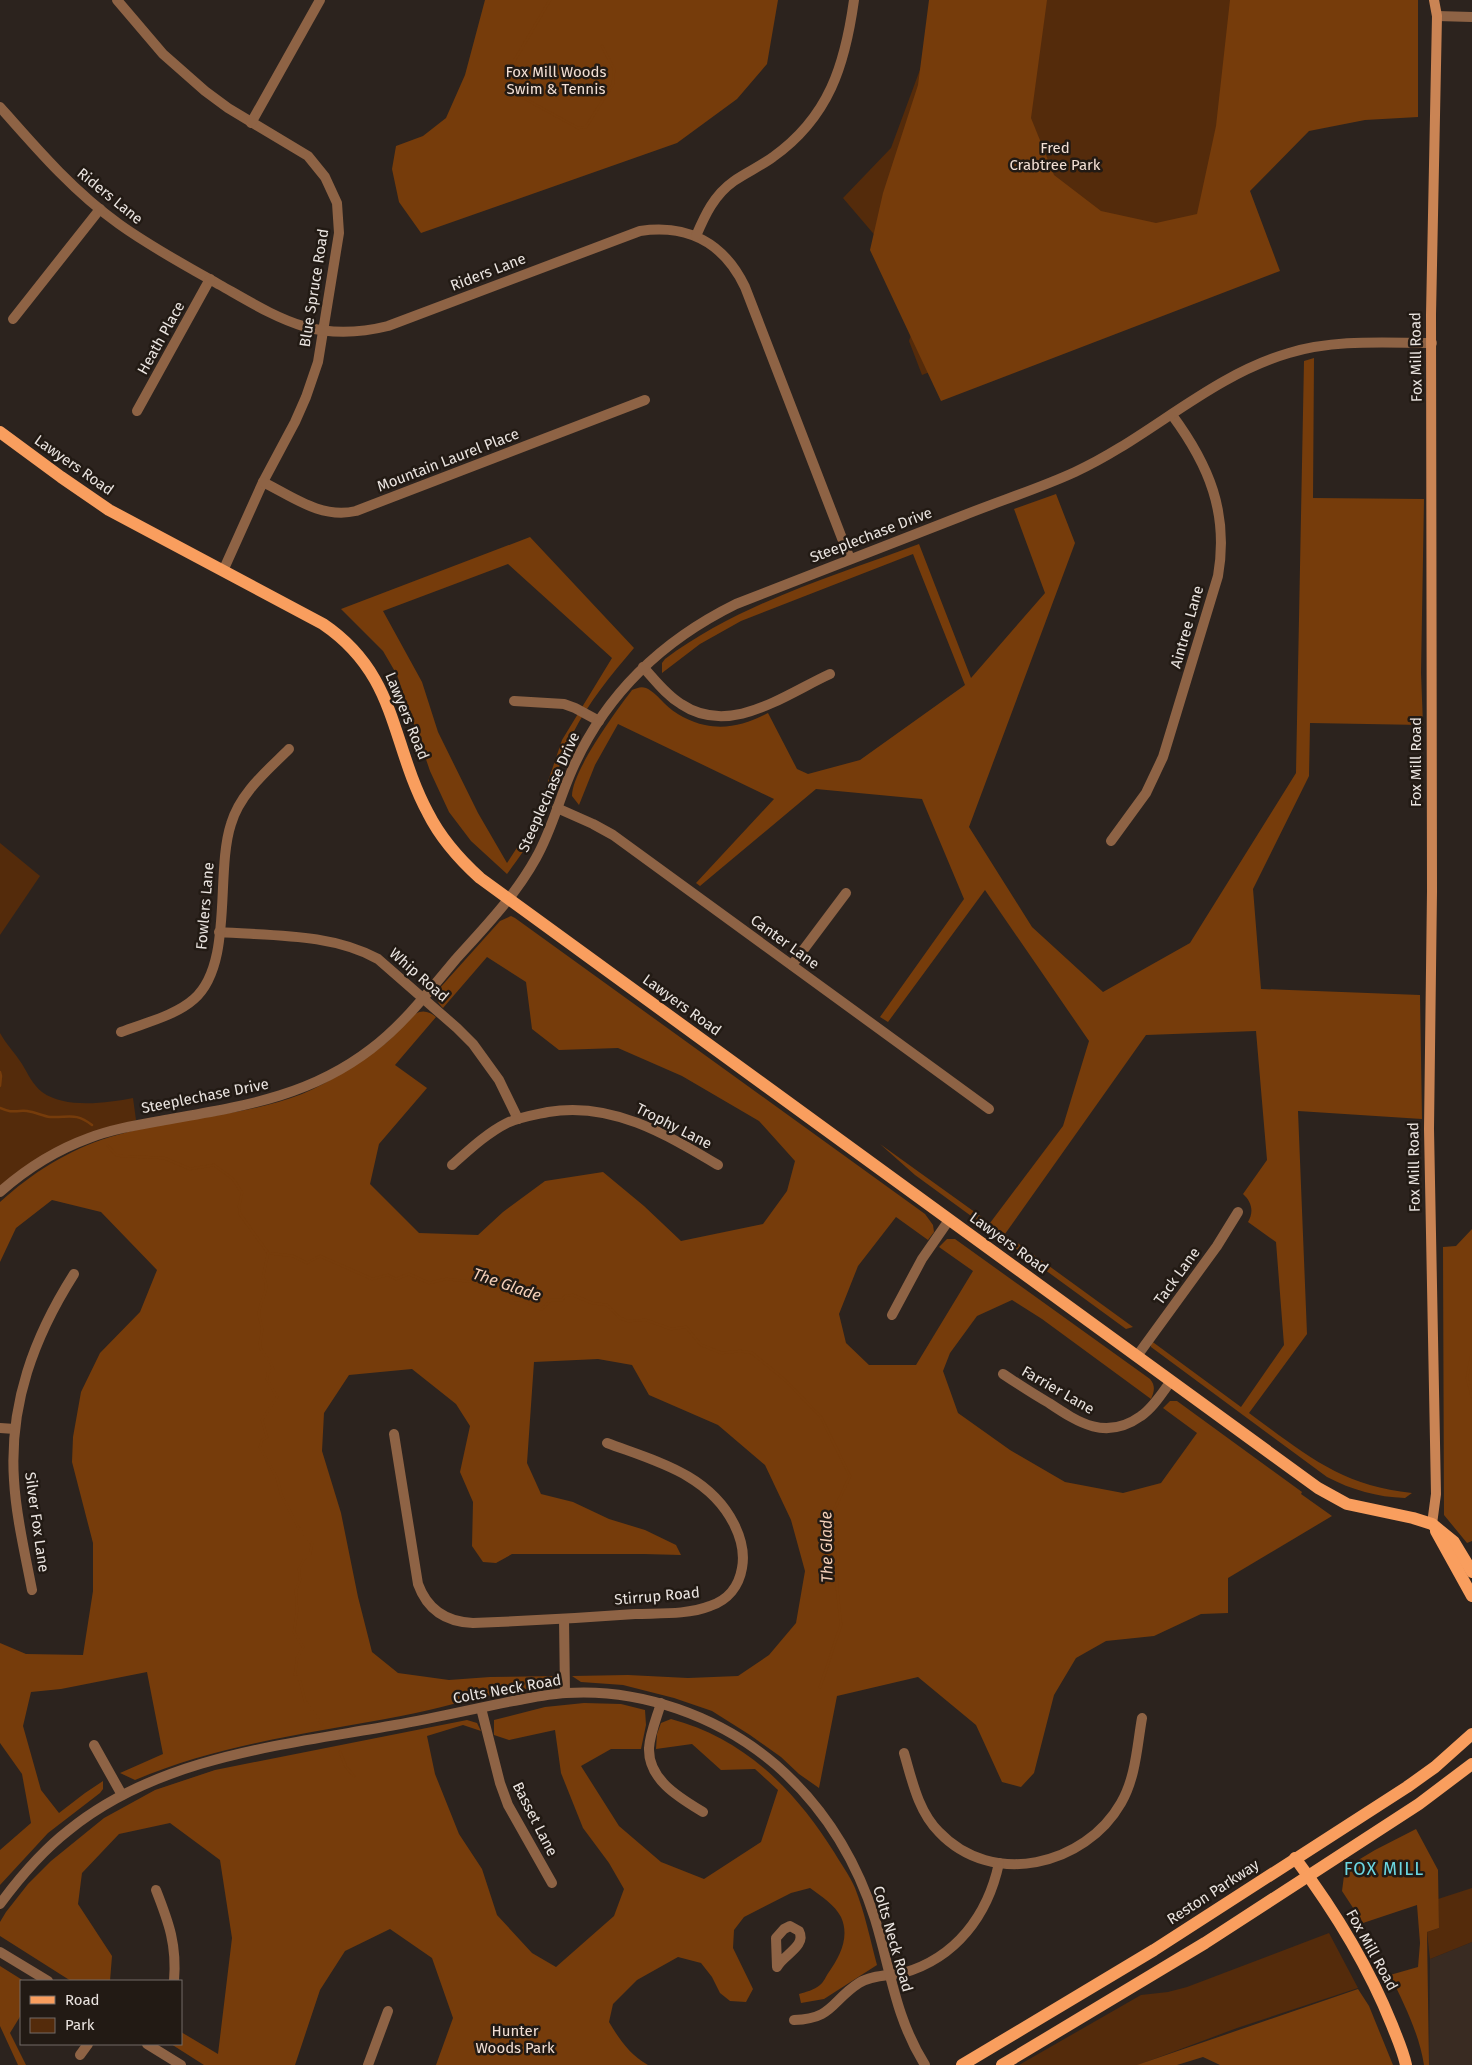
<svg xmlns="http://www.w3.org/2000/svg" width="1472" height="2065" viewBox="0 0 1472 2065" font-family="'Fira Sans',sans-serif">
<rect width="100%" height="100%" fill="#2c231e"/>
<path fill="#392b22" d="M1472,1942V2065H1429L1430,1959Z"/>
<g fill="#542b0b">
<path d="M941,0H1416L1155,286L922,375L909,341L913,329L878,239L843,198L891,148L928,48Z"/>
<path d="M0,843L40,876L0,935Z"/>
<path d="M0,1033C6,1044 15,1053 22,1064C28,1074 33,1085 42,1092C65,1109 107,1103 133,1098L136,1120L88,1138L0,1192Z"/>
<path d="M1472,1888V1942L1430,1959L1427,1932L1439,1928L1438,1899Z"/>
<path d="M1329,1933L1358,1988L1237,2028L1138,2065H1019L1141,1995L1168,1992L1187,1987Z"/>
</g>
<g fill="#763c0b" fill-rule="evenodd">
<path d="M485,0H778L767,64L737,99L677,143L421,233L399,202L392,169L396,146L423,136L446,118L465,75Z"/>
<path d="M929,0H1047L1031,118L1054,175L1101,211L1156,223L1197,214L1216,126L1230,0H1418V117L1365,120L1309,131L1250,191L1280,271L941,401L870,250L883,193L918,85Z"/>
<path d="M1314,358L1313,498L1424,499L1421,673L1423,725L1310,723L1309,776L1253,889L1261,989L1420,995L1422,1119L1298,1111L1307,1334L1249,1413C1305,1454 1341,1486 1412,1493L1405,1498C1377,1497 1352,1490 1327,1477L1151,1347L1150,1340L1241,1407L1284,1345L1276,1242L1248,1222C1254,1212 1252,1202 1243,1194L1267,1160L1256,1031L1146,1035L1005,1234L1133,1327L1126,1329L915,1175L880,1144L990,1223L1063,1126L1089,1041L985,890L888,1022L880,1017L964,899L922,799L816,789L700,886L696,883L774,799L618,724L595,765L579,805L572,796C572,771 616,711 632,690C637,688 641,686 646,688C653,691 659,698 664,703C675,714 690,722 705,725C728,730 748,723 768,713L797,769L808,774L860,760L965,685L913,554L741,621L700,644L662,673V663L665,659C740,603 832,577 919,544L971,678L1045,593L1014,509L1056,494L1075,543L969,827L1032,927L1103,992L1190,943L1296,773L1304,361Z"/>
<path d="M530,537L634,648C611,675 589,702 573,733C558,762 552,796 538,826C530,843 518,859 507,874L471,841L449,812L430,771L397,675L383,651L341,609ZM508,564L612,658L562,740L535,820L507,863L478,813L438,732L422,682L383,611Z"/>
<path d="M511,916L515,918L925,1214L933,1225L934,1232L928,1240L896,1217L858,1266L839,1314L846,1343L869,1365H916L973,1271L939,1247L947,1239H955L1150,1379C1156,1386 1154,1392 1151,1399L1042,1319L1012,1300L977,1316L950,1353L943,1371L958,1413L1010,1450L1065,1482L1123,1493L1161,1483L1197,1433L1163,1408L1170,1401H1177L1302,1492L1301,1494L1332,1516L1228,1578V1613L1201,1614L1154,1636L1106,1641L1076,1658L1054,1695L1034,1773L1021,1787L1002,1782L976,1725L918,1677L837,1696L819,1788L799,1774L781,1757L750,1735L712,1711L674,1698L623,1685L581,1682L572,1676L628,1675L688,1678L738,1676L769,1655L796,1623L805,1571L791,1520L765,1465L718,1425L649,1395L632,1365L598,1359L534,1362L527,1463L541,1494L573,1502L609,1519L645,1530L676,1545L681,1555L644,1554H512L496,1563L483,1562L472,1546L473,1502L460,1472L470,1426L456,1404L412,1369L349,1375L324,1413L322,1451L341,1513L358,1597L372,1652L398,1673L449,1680L490,1677L558,1676V1682L554,1686C540,1688 526,1688 513,1691C475,1697 438,1709 401,1716C311,1733 220,1744 135,1780L120,1773L163,1754L147,1672L61,1689L31,1692L23,1726L41,1790L59,1813L85,1793L103,1781V1789L100,1793L48,1833L0,1885V1850L31,1823L22,1774L0,1743V1643L26,1654L83,1655L93,1591V1543L72,1462L73,1437L81,1392L100,1353L140,1312L157,1270L101,1212L52,1200L16,1228L0,1262V1202C32,1173 68,1150 110,1137C172,1117 240,1118 302,1094C330,1082 362,1062 386,1043C396,1035 405,1021 415,1014C423,1009 430,1012 436,1017L395,1065L427,1088L379,1144L370,1184L419,1233L478,1235L503,1212L545,1181L603,1172L644,1206L681,1241L763,1224L787,1191L795,1161L759,1121L682,1076L618,1048L559,1050L532,1029L526,982L487,957L443,1008C438,1003 434,997 438,990L500,921Z"/>
<path d="M1472,1229V1541L1467,1543L1444,1515L1443,1247L1456,1246Z"/>
<path d="M584,1703L621,1704L645,1710L646,1725L641,1749H611L581,1766L619,1826L661,1862L704,1879L761,1842L778,1790L755,1769L721,1770L692,1744L656,1749L657,1734L661,1723L671,1719C744,1738 795,1790 834,1852C841,1864 850,1876 855,1888C865,1913 870,1939 877,1965L824,1999L801,2003L799,1994C806,1992 814,1990 820,1985C824,1982 826,1976 829,1972C840,1956 850,1937 841,1917C835,1905 821,1896 810,1888L791,1893L744,1917L734,1930L733,1948L753,1989L746,2002L730,2001L720,1993L712,1977L701,1963L678,1957L637,1980L613,2004L609,2022C619,2039 630,2055 648,2065H436L453,2018L432,1958L390,1929L345,1951L320,1990L295,2065H204L171,2044H181V2032L218,2054L232,1938L220,1860L170,1823L119,1834L82,1873L78,1904L112,1956L110,1981H71L0,1936V1922L6,1912L28,1884L51,1861L104,1818L155,1790L215,1770L467,1720L477,1723L481,1731L463,1725L427,1736L435,1774L459,1834L482,1869L497,1915L532,1953L556,1967L614,1916L624,1889L609,1863L583,1828L561,1773L555,1730L509,1740L494,1735V1720L545,1707Z"/>
<path d="M1416,1829L1438,1870L1439,1928L1427,1932L1429,2065H1424C1419,2033 1404,2004 1390,1975L1418,1967L1420,1943L1417,1905L1363,1923L1342,1891L1345,1868L1375,1850Z"/>
<path d="M0,1966L24,1981H21V2015L10,2033L26,2065H18L0,2026Z"/>
<path d="M1358,1989L1369,2006L1393,2065H1220L1203,2057L1177,2065H1137Z"/>
</g>
<g fill="none" stroke-linecap="round" stroke-linejoin="round">
<g stroke="#763c0b" stroke-width="2.5">
<path d="M550,0L506,75V81L518,95L578,128L586,127L613,84L614,69L602,46"/>
<path d="M0,1072L1,1076L0,1086"/>
<path d="M0,1108C14,1114 14,1110 27,1111C35,1112 43,1116 50,1117C69,1118 75,1112 92,1125"/>
<path d="M108,1146L116,1155L122,1156L164,1158L190,1169L214,1165L233,1179L242,1193L239,1206L240,1214L268,1253L293,1256L307,1263L320,1256L372,1279L388,1275L396,1279L409,1274L429,1283L446,1279L474,1282L495,1288L515,1300H525L536,1308L542,1309L551,1300H562L565,1296L573,1295L592,1303L607,1305L620,1318L628,1321L646,1320L671,1329L686,1327L701,1345L722,1353L740,1351L752,1353L785,1380L821,1417L850,1476L834,1510L838,1551L837,1588L841,1625L820,1687"/>
<path d="M268,1253L263,1277C272,1289 258,1302 259,1315C259,1319 262,1324 262,1330C262,1336 258,1343 261,1349C265,1356 271,1360 273,1369L268,1373L267,1379L277,1397L262,1420L267,1437L262,1440L260,1447L277,1478L281,1494L298,1527L312,1544L310,1554L304,1559L299,1569L300,1580L296,1590L297,1611L294,1632L303,1647L297,1658L295,1675L300,1681L305,1701L322,1724"/>
<path d="M1472,1352L1467,1378L1472,1397"/>
<path d="M340,1752L346,1767L354,1776"/>
</g>
<g stroke="#8e6345" stroke-width="10">
<path d="M117,0L163,54L205,91L228,108L308,156L325,177L337,203L339,233L318,362L306,397L295,422L263,482L223,571"/>
<path d="M1437,16L1472,17"/>
<path d="M0,107C37,149 73,191 119,224C151,247 186,266 220,285C280,319 316,344 388,326L640,231C688,224 724,243 745,287L850,559"/>
<path d="M251,123L320,0"/>
<path d="M696,236C705,215 714,195 734,181C747,172 761,166 773,157C829,117 845,65 854,0"/>
<path d="M13,319L100,209"/>
<path d="M137,411L210,279"/>
<path d="M263,482C293,497 321,519 356,511L645,400"/>
<path d="M643,667C655,680 666,695 681,704C730,737 784,695 830,674"/>
<path d="M514,701L564,704L575,708L599,721"/>
<path d="M557,808L593,824L613,835L989,1109"/>
<path d="M1111,841L1146,793L1163,757L1218,576C1229,513 1209,465 1172,415"/>
<path d="M219,932C272,936 331,933 378,959L457,1028L473,1044L499,1080L518,1119"/>
<path d="M792,965L846,893"/>
<path d="M121,1032C144,1023 175,1016 194,999C234,964 215,873 231,824C240,793 267,771 289,749"/>
<path d="M452,1165C469,1150 487,1133 507,1123C520,1117 534,1115 548,1112C611,1101 666,1134 718,1165"/>
<path d="M892,1315L922,1259L949,1220"/>
<path d="M1137,1356L1217,1246L1238,1212"/>
<path d="M1003,1374C1018,1384 1033,1394 1049,1403C1079,1423 1106,1441 1141,1416C1153,1408 1162,1393 1171,1381"/>
<path d="M0,1428L15,1429"/>
<path d="M394,1434L418,1584C427,1609 446,1622 473,1623C527,1621 581,1618 635,1614C659,1613 687,1615 710,1606C728,1600 739,1586 742,1568C745,1552 741,1538 734,1524C709,1474 655,1461 607,1443"/>
<path d="M32,1590C25,1553 16,1517 14,1480C9,1404 34,1337 74,1274"/>
<path d="M564,1619L565,1693"/>
<path d="M661,1703C657,1717 650,1733 649,1748C648,1780 680,1798 703,1812"/>
<path d="M481,1708L500,1783L508,1805L552,1883"/>
<path d="M94,1745L122,1795"/>
<path d="M904,1753C912,1780 918,1811 939,1832C992,1888 1085,1866 1121,1803C1136,1777 1137,1746 1142,1718"/>
<path d="M156,1890C169,1923 177,1945 174,1981"/>
<path d="M790,1926L799,1931C807,1946 783,1955 777,1967L776,1938L784,1929Z"/>
<path d="M0,1952L48,1981"/>
<path d="M794,2020C833,2019 831,2001 859,1983C871,1975 889,1976 903,1973C956,1958 988,1915 999,1863"/>
<path d="M147,2044L181,2065"/>
<path d="M80,2055L88,2044"/>
<path d="M368,2065L388,2011"/>
</g>
<g stroke="#8e6345" stroke-width="10">
<path d="M0,1192C26,1169 56,1150 89,1138C115,1128 144,1124 171,1119C244,1106 310,1096 371,1049C403,1025 430,990 456,959C485,927 515,896 536,858C552,830 559,799 572,770C605,695 663,640 736,604C811,575 886,545 962,516C999,501 1038,489 1075,472C1149,438 1210,376 1289,353C1336,339 1384,343 1432,343"/>
<path d="M0,1904C20,1877 42,1851 69,1830C160,1756 284,1745 395,1725C435,1718 473,1709 513,1701C530,1698 548,1694 566,1693C640,1688 719,1716 776,1765C823,1806 856,1859 875,1919C891,1971 895,2017 925,2065"/>
</g>
<path stroke="#ca8454" stroke-width="10" d="M1432,1524L1436,1494L1429,1129L1432,891L1431,315L1437,16L1434,0"/>
<g stroke="#f99e5e" stroke-width="12">
<path d="M0,432L61,477L109,510L323,624C398,675 390,742 428,813C441,839 459,859 480,878L1318,1488L1347,1504L1413,1518L1432,1524L1454,1542L1472,1572"/>
<path d="M1436,1531L1472,1596"/>
<path d="M1295,1858C1334,1910 1368,1965 1392,2025C1397,2038 1403,2051 1406,2065"/>
<path d="M962,2065L1154,1950L1407,1787L1435,1767L1472,1734"/>
<path d="M1002,2065L1205,1943L1419,1804L1472,1764"/>
</g>
</g>
<g text-anchor="middle" stroke-width="5" stroke-linejoin="round" paint-order="stroke">
<g font-size="15" fill="#f2dfd4" stroke="#221a14">
<text x="556" y="77">Fox Mill Woods<tspan x="556" dy="17">Swim &amp; Tennis</tspan></text>
<text x="1055" y="153">Fred<tspan x="1055" dy="17">Crabtree Park</tspan></text>
<text x="515" y="2036">Hunter<tspan x="515" dy="17">Woods Park</tspan></text>
</g>
<g font-size="15" fill="#eae4e0" stroke="#221a14">
<text transform="translate(110 196) rotate(39)" y="5">Riders Lane</text>
<text transform="translate(488 272) rotate(-21)" y="5">Riders Lane</text>
<text transform="translate(314 288) rotate(-81)" y="5">Blue Spruce Road</text>
<text transform="translate(161 338) rotate(-61)" y="5">Heath Place</text>
<text transform="translate(1416 357) rotate(-91)" y="5">Fox Mill Road</text>
<text transform="translate(448 460) rotate(-21)" y="5">Mountain Laurel Place</text>
<text transform="translate(74 465) rotate(35)" y="5">Lawyers Road</text>
<text transform="translate(871 535) rotate(-21)" y="5">Steeplechase Drive</text>
<text transform="translate(1187 627) rotate(-74)" y="5">Aintree Lane</text>
<text transform="translate(407 716) rotate(68)" y="5">Lawyers Road</text>
<text transform="translate(1416 762) rotate(-90)" y="5">Fox Mill Road</text>
<text transform="translate(549 792) rotate(-66)" y="5">Steeplechase Drive</text>
<text transform="translate(205 906) rotate(-85)" y="5">Fowlers Lane</text>
<text transform="translate(785 942) rotate(36)" y="5">Canter Lane</text>
<text transform="translate(419 975) rotate(41)" y="5">Whip Road</text>
<text transform="translate(682 1005) rotate(36)" y="5">Lawyers Road</text>
<text transform="translate(205 1096) rotate(-11)" y="5">Steeplechase Drive</text>
<text transform="translate(674 1126) rotate(27)" y="5">Trophy Lane</text>
<text transform="translate(1414 1167) rotate(-91)" y="5">Fox Mill Road</text>
<text transform="translate(1009 1243) rotate(36)" y="5">Lawyers Road</text>
<text transform="translate(1177 1276) rotate(-54)" y="5">Tack Lane</text>
<text transform="translate(1058 1390) rotate(30)" y="5">Farrier Lane</text>
<text transform="translate(37 1522) rotate(82)" y="5">Silver Fox Lane</text>
<text transform="translate(657 1596) rotate(-5)" y="5">Stirrup Road</text>
<text transform="translate(507 1689) rotate(-10)" y="5">Colts Neck Road</text>
<text transform="translate(535 1819) rotate(63)" y="5">Basset Lane</text>
<text transform="translate(1213 1892) rotate(-33)" y="5">Reston Parkway</text>
<text transform="translate(893 1939) rotate(74)" y="5">Colts Neck Road</text>
<text transform="translate(1372 1950) rotate(61)" y="5">Fox Mill Road</text>
</g>
<g font-size="16" font-style="italic" fill="#f4cfb8" stroke="#221a14">
<text transform="translate(507 1284) rotate(19)" y="6">The Glade</text>
<text transform="translate(826 1547) rotate(-91)" y="6">The Glade</text>
</g>
<g font-size="18" letter-spacing="1" fill="#6bd7e2" stroke="#221a14">
<text x="1384" y="1875">FOX MILL</text>
</g>
</g>
<rect x="20" y="1980" width="162" height="65" fill="#221a14" stroke="#726b66"/>
<rect x="30" y="1996" width="25" height="8" fill="#f99e5e" stroke="#726b66"/>
<text x="65" y="2005" font-size="15" fill="#eae4e0">Road</text>
<rect x="30" y="2018" width="25" height="15" fill="#542b0b" stroke="#726b66"/>
<text x="65" y="2030" font-size="15" fill="#eae4e0">Park</text>
</svg>
